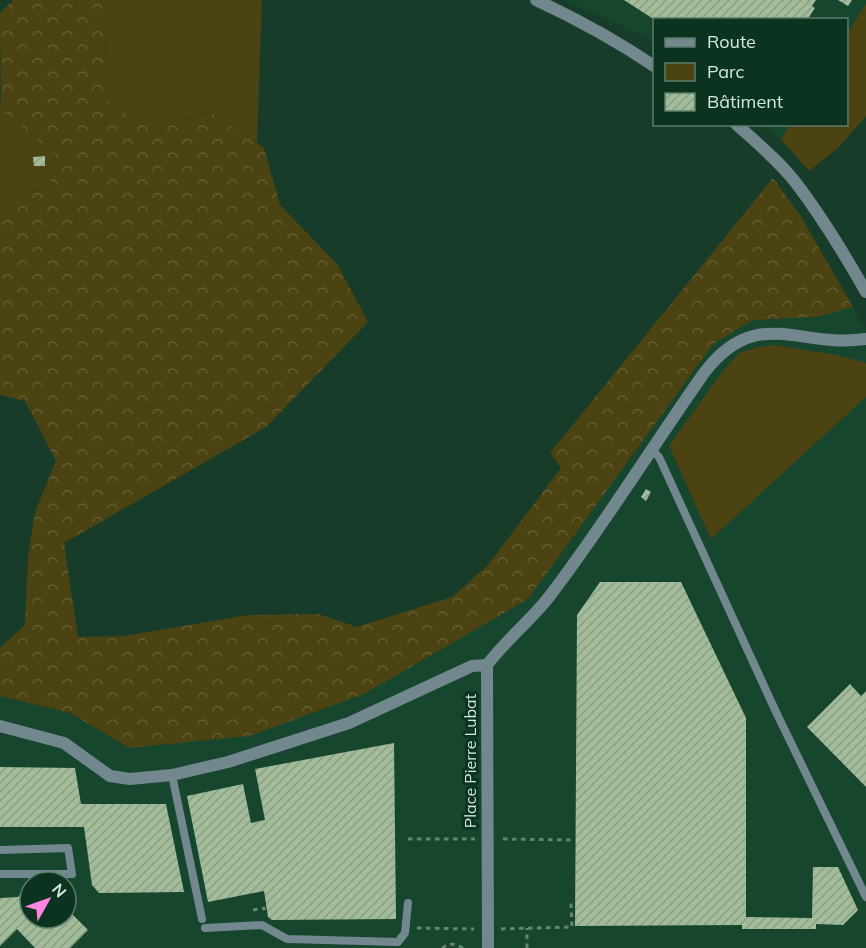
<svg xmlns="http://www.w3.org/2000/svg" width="866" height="948" viewBox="0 0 866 948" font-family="Mulish,sans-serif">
<defs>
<pattern id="forest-crowns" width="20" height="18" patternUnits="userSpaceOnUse" patternTransform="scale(1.5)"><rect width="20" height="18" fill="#4c4313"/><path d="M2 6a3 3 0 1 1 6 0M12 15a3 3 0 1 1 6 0" fill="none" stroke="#655e35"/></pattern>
<pattern id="building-hatch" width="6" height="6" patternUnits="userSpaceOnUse" patternTransform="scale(1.5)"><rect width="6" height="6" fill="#a2bc9a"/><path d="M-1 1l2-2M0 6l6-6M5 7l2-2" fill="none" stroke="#8a9e84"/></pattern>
</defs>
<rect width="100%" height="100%" fill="#173d2a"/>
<g fill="#17462f" fill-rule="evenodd">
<path d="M564,0H866V12L847,41L846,20H654V44L646,37Z"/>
<path d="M761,125H790L781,139Z"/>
<path d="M853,307L866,330V948H0V696L70,713L129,748L528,599L713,344L753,320L817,317ZM30,882H66V918H30Z"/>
</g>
<g fill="#4c4313">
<path d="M105,0H262L257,143L209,111L154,132L108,101Z"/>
<path d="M866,4V116L838,148L809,171L781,139L790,125L846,124L847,34Z"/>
<path d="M0,100L2,109L56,155L50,185L13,200L0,199Z"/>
<path d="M774,345L837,355L866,363V397L711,539L669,446L722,372L739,353L758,347Z"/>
</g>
<path fill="url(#forest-crowns)" d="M13,0H105L108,101L154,132L209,111L264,148L280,205L337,264L368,322L266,427L64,543L78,637L124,636L248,615L318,614L357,627L452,597L488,565L561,468L550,453L773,178L800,215L853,307L817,317L753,320L713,344L528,599L364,694L249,736L129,748L70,713L0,696V648L25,625L28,558L35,512L56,461L25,401L0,395V199L13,200L50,185L56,155L1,109L0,13Z"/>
<g fill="url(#building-hatch)">
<path d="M624,0H816L812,6L815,8L807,20H655Z"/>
<path d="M838,0H852L848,6Z"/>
<path d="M45,156V166H34L33,157Z"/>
<path d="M646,489L651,492L646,501L641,497Z"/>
<path d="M600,582H681L746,718V917L812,918L813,867H838L858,910L843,925L816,924V929H742V925L575,926L577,615Z"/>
<path d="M850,684L861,696L866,691V787L807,727Z"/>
<path d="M394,743L396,919L272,920L268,917L264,891L208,902L187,796L243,784L251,823L265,820L255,769Z"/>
<path d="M0,767L75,768L81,804H166L184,892L99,893L92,885L84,827H0Z"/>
<path d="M30,883V918H66V908L88,930L70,948H35L17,929L0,946V898L18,897Z"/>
</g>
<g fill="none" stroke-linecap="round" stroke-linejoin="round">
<g stroke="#658473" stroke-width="3" stroke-dasharray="4.5 4.5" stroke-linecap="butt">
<path d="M408,839H475"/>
<path d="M503,839L575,840"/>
<path d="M253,910L264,908L265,914"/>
<path d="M417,928L474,929"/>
<path d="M501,929L572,927L571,903"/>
<path d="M442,948C450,943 454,943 463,948"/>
<path d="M527,948V928"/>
</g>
<g stroke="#73888e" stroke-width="8">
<path d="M651,449L659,457L776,712L866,897"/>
<path d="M172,775L202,919"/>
<path d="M0,850L68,848L72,874H0"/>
<path d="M205,928L262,925L287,939L398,942L405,933L408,903"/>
</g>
<g stroke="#73888e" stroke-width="12">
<path d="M487,665C506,640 530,621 549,597C604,525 652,447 704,373C756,304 799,349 866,339"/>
<path d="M487,665L488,948"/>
<path d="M0,726L64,743L110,776L130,779L172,775L228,762L349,723L472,666L487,665"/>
</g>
<g stroke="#73888e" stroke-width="12">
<path d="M536,0C577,19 617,41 654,66"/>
<path d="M736,124C756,142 779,161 796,183C822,217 845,255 866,292"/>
</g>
</g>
<g text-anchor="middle" stroke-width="6" stroke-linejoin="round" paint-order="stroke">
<g font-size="16" fill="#d4e8db" stroke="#0c3320">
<text transform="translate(470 761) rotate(-90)" y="6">Place Pierre Lubat</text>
</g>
</g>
<rect x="653" y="18" width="195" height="108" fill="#0c3320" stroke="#5c7b6b" stroke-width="1.5"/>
<rect x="665" y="38" width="30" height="9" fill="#73888e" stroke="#5c7b6b" stroke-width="1.5"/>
<text x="707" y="48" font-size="18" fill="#d4e8db">Route</text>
<rect x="665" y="63" width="30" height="18" fill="#4c4313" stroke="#5c7b6b" stroke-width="1.5"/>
<text x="707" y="78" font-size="18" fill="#d4e8db">Parc</text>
<rect x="665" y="93" width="30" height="18" fill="url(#building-hatch)" stroke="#5c7b6b" stroke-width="1.5"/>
<text x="707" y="108" font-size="18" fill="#d4e8db">Bâtiment</text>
<g transform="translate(48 900) rotate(50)"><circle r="28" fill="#0c3320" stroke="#5c7b6b" stroke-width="1.5"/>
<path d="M0-4.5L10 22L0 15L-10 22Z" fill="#ff85df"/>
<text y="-9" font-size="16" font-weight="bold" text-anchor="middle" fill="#d4e8db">N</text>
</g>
</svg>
